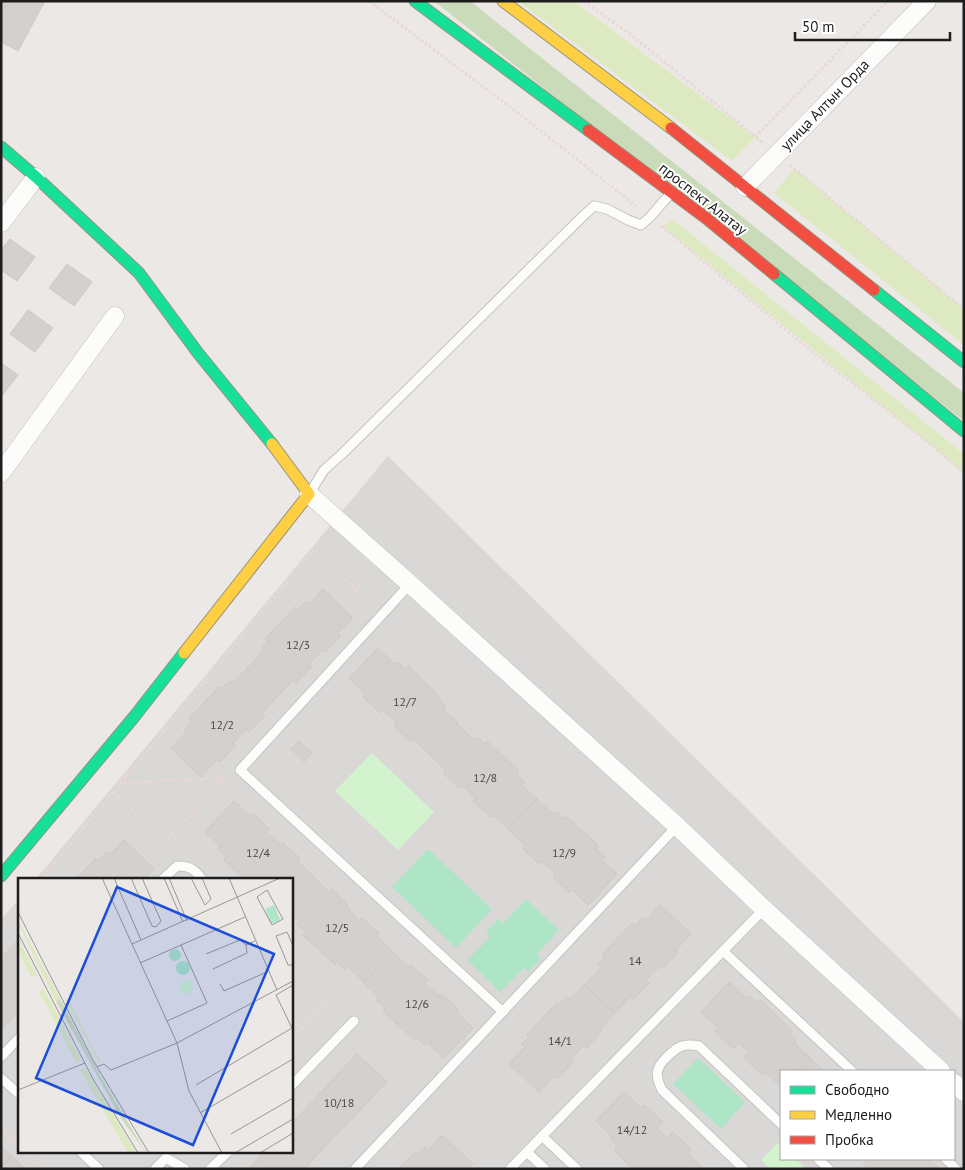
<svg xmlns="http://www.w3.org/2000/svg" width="965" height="1170" viewBox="0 0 965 1170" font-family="'PT Sans',sans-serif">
<rect width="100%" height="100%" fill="#ebe8e5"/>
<path fill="#dad8d7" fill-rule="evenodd" d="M388,456L964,1022V1169H1V920L19,899V1151H291V879H36ZM781,1071H954V1159H781Z"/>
<g fill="#ddeac1">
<path d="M518,1H574L755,137L732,161Z"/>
<path d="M794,169L964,309V345L774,193Z"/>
<path d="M672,219L964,454V473L663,227Z"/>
</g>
<path fill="#c9dbb8" d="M434,1H470L964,393V421Z"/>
<g fill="#d3f3ce">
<path d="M372,753L434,812L398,850L335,791Z"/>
<path d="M779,1142L781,1145V1159H796L806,1169H770L761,1160Z"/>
</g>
<g fill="#ade5c6">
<path d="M428,849L492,909L456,948L392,887Z"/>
<path d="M526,899L559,930L537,954L541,959L529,972L524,968L500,992L467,960L490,937L486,931L498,919L503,923Z"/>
<path d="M698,1058L745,1102L721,1129L673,1084Z"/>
</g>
<g fill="#d3d0ce" stroke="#cec9c6">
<path d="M1,1H45L18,51L1,42Z"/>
<path d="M10,239L35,257L17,281L1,270V250Z"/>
<path d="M67,264L92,282L74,306L49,288Z"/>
<path d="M28,310L53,328L35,352L10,334Z"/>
<path d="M1,363L18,375L1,397Z"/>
<path d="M323,589L353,618L338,633L341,636L325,652L322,650L309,664L312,667L296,683L293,680L277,697L247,668L263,651L261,649L268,641L265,639L295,607L297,610L306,601L309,604Z"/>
<path d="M378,648L395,664L398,662L405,669L408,666L439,696L437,698L446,707L443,709L458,723L429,754L413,739L410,741L394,726L397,723L382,710L380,713L363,697L366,694L349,678Z"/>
<path d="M247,669L277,697L262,713L265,716L249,732L246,729L233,743L236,746L220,762L217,760L201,777L171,748L187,731L185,729L192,721L189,718L219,687L221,689L230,681L233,683Z"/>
<path d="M457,724L474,740L477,737L485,744L487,741L519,771L516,774L525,782L522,785L537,799L508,829L492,814L490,817L473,801L476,799L462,785L459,788L443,773L446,770L429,754Z"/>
<path d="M299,741L312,753L304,762L291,749Z"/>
<path d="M537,799L554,815L557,812L564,819L567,817L599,846L596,849L605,857L602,860L617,874L588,905L572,890L569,892L553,877L556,874L541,861L539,864L522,848L525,845L508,829Z"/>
<path d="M234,801L250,816L253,813L269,829L266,832L281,845L283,843L300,858L297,861L314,877L291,901V879H244L224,860L226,857L217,849L220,846L205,832Z"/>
<path d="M124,840L154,869L145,879H76L96,858L98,861L107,852L110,855Z"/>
<path d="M314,877L329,892L332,889L348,905L346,907L360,921L362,918L379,933L376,936L393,952L364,982L347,966L345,969L337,962L335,965L303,935L305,932L297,924L300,921L291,913V900Z"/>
<path d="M660,905L691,934L676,950L678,952L663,968L660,966L646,980L649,983L633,999L631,996L615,1013L584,985L601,968L598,965L605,957L602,955L632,923L635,926L643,917L646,920Z"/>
<path d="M19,939V1011L3,1028L1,1027V958Z"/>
<path d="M393,952L409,967L411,965L428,980L425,983L439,996L442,994L458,1009L456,1012L473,1028L444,1058L427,1042L424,1045L417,1037L414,1040L383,1011L385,1008L376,1000L379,997L364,983Z"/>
<path d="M729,982L747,999L750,996L757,1003L760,1000L792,1030L789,1033L796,1040L794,1043L810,1058L798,1071H781V1087L765,1072L762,1075L744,1058L749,1052L739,1043L733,1049L715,1031L718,1028L701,1012Z"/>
<path d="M584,985L615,1013L600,1029L602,1031L587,1048L584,1045L570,1060L573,1062L558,1078L555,1076L539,1092L509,1064L525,1047L522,1044L529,1037L527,1034L557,1003L559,1005L567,997L570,999Z"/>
<path d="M357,1054L387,1082L314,1158L291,1136V1124Z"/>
<path d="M810,1058L824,1071H798Z"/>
<path d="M624,1092L641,1108L644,1105L663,1122L657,1128L667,1138L673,1132L691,1149L688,1153L704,1169H633L614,1150L617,1146L610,1139L612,1137L596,1121Z"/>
<path d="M442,1135L473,1164L468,1169H399L414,1153L417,1155L425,1147L428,1150Z"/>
<path d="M291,1136L314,1158L305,1169H248L265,1151H291Z"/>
<path d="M1,1146L12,1156L1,1167Z"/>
<path d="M12,1156L25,1169H1Z"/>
<path d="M868,1159H929L940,1169H868L863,1164Z"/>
</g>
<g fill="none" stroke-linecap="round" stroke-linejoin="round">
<defs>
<g id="lane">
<path d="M311,491L324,470L342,454L583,216L594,206L607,209L628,220L641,225L650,217L671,193"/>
<path d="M410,584L240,770L503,1012"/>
<path d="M163,879L177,866C190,866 194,869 202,879"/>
<path d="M723,951L852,1071"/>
<path d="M1,1057L19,1038"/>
<path d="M1,1078L19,1094"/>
<path d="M291,1086L354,1021"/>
<path d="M542,1136L577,1169"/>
<path d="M80,1151L99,1169"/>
<path d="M527,1152L545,1169"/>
<path d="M818,1159L829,1169"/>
<path d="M946,1159L956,1169"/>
<path d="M155,1169L166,1158L185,1169"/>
<path d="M210,1169L229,1151"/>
<path d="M355,1169L677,826"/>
<path d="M510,1169L764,909"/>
<path d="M744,1169L662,1090C655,1076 655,1068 667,1057C678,1046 683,1043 699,1046L781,1124"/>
</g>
<g id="street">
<path d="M745,187L927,1"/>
<path d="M1,223L36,177"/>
<path d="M1,473L115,316"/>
<path d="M309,494L410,584L677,826L764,909L941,1071"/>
<path d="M954,1083L964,1092"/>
</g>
<g id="fast">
<path d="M415,1L588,130"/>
<path d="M1,147L36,177L139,273L198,353L272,444"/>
<path d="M774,274L964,431"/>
<path d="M874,290L964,362"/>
<path d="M1,876L134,717L184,653"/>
</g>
<g id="slow">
<path d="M503,1L671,128"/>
<path d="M184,653L309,494L272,444"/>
</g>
<g id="jam">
<path d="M671,128L874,290"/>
<path d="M588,130L706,218L774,274"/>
</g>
</defs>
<use href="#lane" stroke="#c4c3c1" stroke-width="11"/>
<use href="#street" stroke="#c4c3c1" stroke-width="19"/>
<use href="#fast" stroke="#96947c" stroke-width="13"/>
<use href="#slow" stroke="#96947c" stroke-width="13"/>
<use href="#jam" stroke="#96947c" stroke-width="13"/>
<g stroke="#ebd7d7" stroke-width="3" stroke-dasharray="2.5 2.5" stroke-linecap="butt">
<path d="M369,1L518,113L636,206"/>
<path d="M584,1L635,38L762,142"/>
<path d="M755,137L888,1"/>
<path d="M790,165L964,309"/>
<path d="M661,226L810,350L932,445L964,473"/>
<path d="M113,792L166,841L224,778L120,783"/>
<path d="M41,879L313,550L373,606"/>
<path d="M1,927L19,906"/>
<path d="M291,1001L310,981"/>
<path d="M291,1039L330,999"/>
<path d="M1,1129L19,1145"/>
<path d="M25,1151L43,1169"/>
</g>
<use href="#lane" stroke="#fcfcfb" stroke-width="9"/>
<use href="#street" stroke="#fcfcfb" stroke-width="18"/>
<use href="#fast" stroke="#16e098" stroke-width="11"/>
<use href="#slow" stroke="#ffcf43" stroke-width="11"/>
<use href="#jam" stroke="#f24e42" stroke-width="11"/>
</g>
<g text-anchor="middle" stroke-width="4" stroke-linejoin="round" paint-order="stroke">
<g font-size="12" fill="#4a4a49">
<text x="298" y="649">12/3</text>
<text x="405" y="706">12/7</text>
<text x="222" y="729">12/2</text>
<text x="485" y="782">12/8</text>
<text x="258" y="857">12/4</text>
<text x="564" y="857">12/9</text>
<text x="337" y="932">12/5</text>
<text x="635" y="965">14</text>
<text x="417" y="1008">12/6</text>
<text x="560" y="1045">14/1</text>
<text x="339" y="1107">10/18</text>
<text x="632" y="1134">14/12</text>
</g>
<g font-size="15" fill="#1d1d1d" stroke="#fff">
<text transform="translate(825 105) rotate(-46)" y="5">улица Алтын Орда</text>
<text transform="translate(703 199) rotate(38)" y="5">проспект Алатау</text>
</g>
</g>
<g transform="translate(18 878)">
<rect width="275" height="275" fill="#ebe8e5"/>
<path d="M0,42L42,121L38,123L0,46ZM0,60L19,98H13L0,72ZM25,110L63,182L58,184L21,114ZM47,121H50L83,184L81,185ZM67,190L118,275H110L62,192Z" fill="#ddeac1"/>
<path d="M42,121L83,199L128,275L101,237L38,123Z" fill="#c9dbb8"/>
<path d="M161 109a7 7 0 1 1 14 0a7 7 0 1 1-14 0Z" fill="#d3f3ce"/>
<path d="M256,27L262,42L253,46L247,31ZM151 77a6 6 0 1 1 12 0a6 6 0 1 1-12 0ZM158 90a7 7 0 1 1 14 0a7 7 0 1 1-14 0Z" fill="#ade5c6"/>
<path fill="none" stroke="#999795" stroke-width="1" d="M96,0L123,62M113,0L134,48L138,49L143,43L124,0M146,0L165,44M151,0L169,43M173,0L187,27L193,21L184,0M211,0L259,112M249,12L265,41L254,47L239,19ZM0,34L75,182L131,275M0,55L75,201L120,275M114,66L262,0M275,68L269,54L258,58L270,87H275M188,76L222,62L228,67L237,63M122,85L227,39M195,91L229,75L228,67M202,106L206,113L251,93M275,107L258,117L275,152M149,143L189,125L163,67M79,189L86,186L93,192L159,165L84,0M178,207L274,150M0,212L67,185M182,235L275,181M213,256L275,220M204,275L171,213L159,165L275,103M217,275L275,241M242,275L275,255"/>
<path fill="#1d4ed8" fill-opacity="0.15" stroke="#1d4ed8" stroke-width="2.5" d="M99,9L256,76L175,267L18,200Z"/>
<rect width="275" height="275" fill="none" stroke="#1d1d1d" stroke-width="2.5"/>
</g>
<rect width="965" height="1170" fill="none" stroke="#1d1d1d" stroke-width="5"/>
<rect x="780" y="1070" width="175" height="90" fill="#ffffff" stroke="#a5a5a5"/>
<rect x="790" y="1086" width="25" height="8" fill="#16e098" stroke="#a5a5a5"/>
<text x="825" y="1095" font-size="15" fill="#1d1d1d">Свободно</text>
<rect x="790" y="1111" width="25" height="8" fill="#ffcf43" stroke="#a5a5a5"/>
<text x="825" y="1120" font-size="15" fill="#1d1d1d">Медленно</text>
<rect x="790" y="1136" width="25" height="8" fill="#f24e42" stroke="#a5a5a5"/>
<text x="825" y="1145" font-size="15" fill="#1d1d1d">Пробка</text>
<path d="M795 32v8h155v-8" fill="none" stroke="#1d1d1d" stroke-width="2.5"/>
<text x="802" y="32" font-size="15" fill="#1d1d1d" stroke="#ffffff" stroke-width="4" paint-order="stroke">50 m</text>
</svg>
